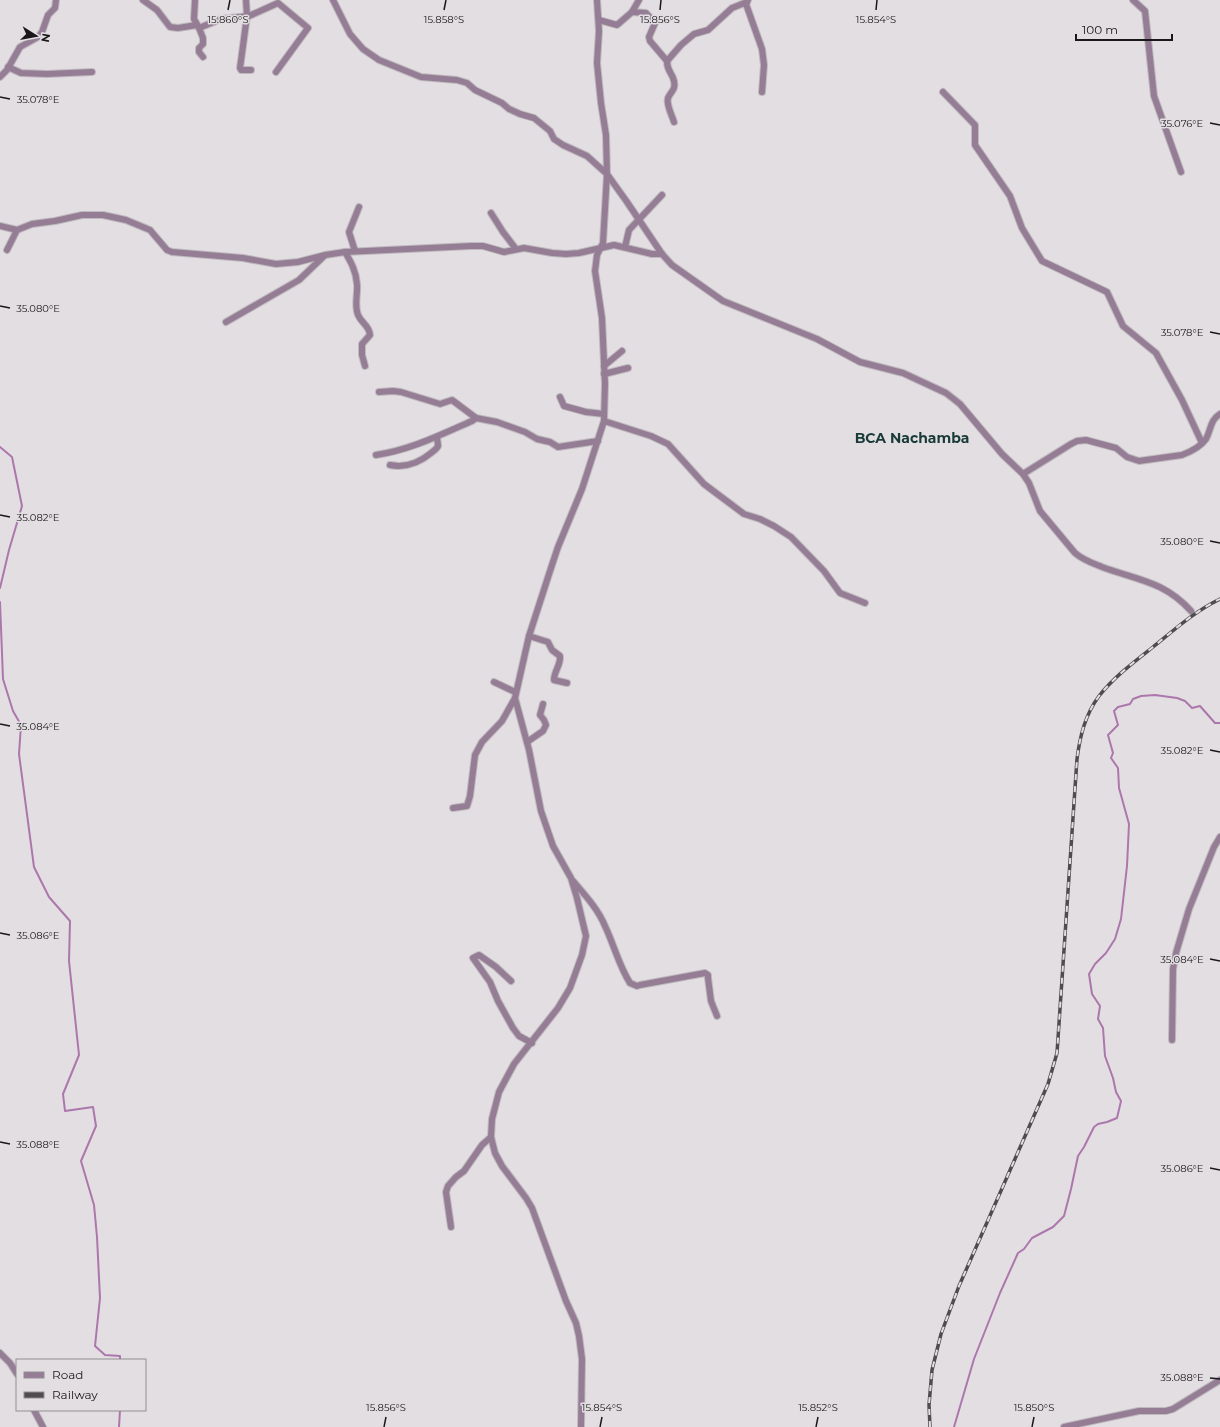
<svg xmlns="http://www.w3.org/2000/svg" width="1220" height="1427" viewBox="0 0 1220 1427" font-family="Montserrat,sans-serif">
<rect width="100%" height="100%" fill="#e3dee2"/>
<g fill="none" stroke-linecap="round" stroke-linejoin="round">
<g stroke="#ac77ac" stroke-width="2">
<path d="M0,447L12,457L22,506L9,550L0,588"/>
<path d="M0,602L3,679L13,711L21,725L19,754L34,867L49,897L70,921L69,961L79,1055L63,1094L65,1111L93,1107L96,1126L81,1161L94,1205L97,1237L100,1298L95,1346L105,1355L120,1356V1360"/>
<path d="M119,1427L120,1410"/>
<path d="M954,1427L974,1359L1000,1293L1018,1253L1024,1249L1032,1238L1053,1227L1064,1216L1071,1189L1078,1156L1084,1147L1094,1127L1098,1124L1107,1122L1117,1118L1121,1101L1116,1092L1113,1078L1105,1056L1103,1028L1098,1019L1100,1006L1092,994L1089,974L1095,964L1106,953L1115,939L1121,919L1127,866L1129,824L1119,788L1118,768L1111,758L1113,753L1108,735L1118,725L1114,711L1118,707L1130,704L1133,699L1141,696L1155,695L1177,698L1185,701L1192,708L1200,706L1215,723H1220"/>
</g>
<defs>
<g id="minor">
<path d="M143,0L157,10L170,27L178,28L197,25"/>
<path d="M195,0L194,19L199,28L221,19L249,16L278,3L308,28L276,72"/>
<path d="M246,0L247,16L240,68L241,70H251"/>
<path d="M333,0L350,34L363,49L379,60L421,77L457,80L467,83L475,90L502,103L509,109L520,114L534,118L550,131L554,139L563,145L587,156L607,174L627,202L662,254L672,265L723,301L817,339L860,362L903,373L946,393L960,404L1002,454L1023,474L1029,483L1040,511L1075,553C1083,560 1092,563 1102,567C1137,580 1164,581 1191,611"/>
<path d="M748,0L746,4L762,49L764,65L762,92"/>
<path d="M1133,0L1145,11L1154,96L1181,172"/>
<path d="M632,12L646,13L655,23L649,37L650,41L667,61L681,45L694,34L708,30L732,8L747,2"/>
<path d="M599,20L617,25L632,12L639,0"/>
<path d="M199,28L203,38V44L199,48V52L203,57"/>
<path d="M667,61C667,72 672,72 674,81C676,90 671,91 668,98C666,105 672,115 674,122"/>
<path d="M8,67L21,73L47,74L92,72"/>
<path d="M0,77L7,70L20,47L38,37L42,32L48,15L55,8L56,0"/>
<path d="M943,92L975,125V145L1010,196L1022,228L1042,261L1107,292L1123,326L1156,353L1182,400L1202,443"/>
<path d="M491,213L503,232L516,249"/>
<path d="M0,226L17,230"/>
<path d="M625,247L629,230L662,195"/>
<path d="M7,250L17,230L32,224L55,221L82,215H103L126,220L150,230L167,250L172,252L243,258L276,264L298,262L325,255L345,252L471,246H483L504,252L524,248L552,253L566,254L579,253L614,245L652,254H662"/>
<path d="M355,251L349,232L359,207"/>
<path d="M345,252C351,262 356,271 357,284C358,294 354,305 358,315C362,324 369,325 370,335L362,344V355L365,366"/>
<path d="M226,322L299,280L324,256"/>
<path d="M604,366L622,351"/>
<path d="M604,374L628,368"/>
<path d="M379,392L393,391L401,392L440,404L452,400L476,418L497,422L525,432L537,439L550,442L558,447L598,441"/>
<path d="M560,397L564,406L586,412L604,414"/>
<path d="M604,421L651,436L668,444L704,484L744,514L760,519L774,526L791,537L824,571L840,593L865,603"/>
<path d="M376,455C410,450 440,435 472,421L476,418"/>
<path d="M390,465C405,468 419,463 431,453C433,451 437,449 438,446C438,443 437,439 437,437"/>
<path d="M1023,474L1071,444L1077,441L1086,440L1116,448L1127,457L1139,461L1182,455C1190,452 1201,446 1206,439C1211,430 1210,420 1220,414"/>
<path d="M529,636L548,642L552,650L560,656C561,665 554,671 554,680L567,683"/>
<path d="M494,682L515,692"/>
<path d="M527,742L543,731L546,725L544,720L540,715L543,704"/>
<path d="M453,808L467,806L470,796L475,755L482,742L502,721L515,698"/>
<path d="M573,881C585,895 598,909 605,926C614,945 619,966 630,983L637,986L640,985L705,973L708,975V978L711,1001L717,1016"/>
<path d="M511,981L496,967L479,955L473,958L490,982L498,1001L513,1028L519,1036L532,1043"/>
<path d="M1172,1040L1173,969L1176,953L1189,909L1214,847L1220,837"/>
<path d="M451,1227L446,1192L448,1186L456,1177L464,1171L482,1145L491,1137"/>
<path d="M0,1353L10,1363L17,1374"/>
<path d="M34,1410L43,1427"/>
<path d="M581,1427L582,1359L579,1336L576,1323L566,1301L532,1208L526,1198L502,1166L495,1153L491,1137L492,1119L499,1092L507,1077L514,1064L558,1008L570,988L582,955L586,936L577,898L571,878L553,846L541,811L529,750L515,698L529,636L551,568L558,547L582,489L604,421L605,384L602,318L595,271L597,255L603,243L607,174L606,135L601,103L597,63L599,31L597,0"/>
<path d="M1064,1427L1139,1411H1166L1173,1409L1220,1380"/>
</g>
</defs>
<use href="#minor" stroke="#bfbabe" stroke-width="8"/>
<use href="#minor" stroke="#957e95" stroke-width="6"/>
<defs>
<path id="rail" d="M930,1427L929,1405L932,1370L941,1334L959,1286L1048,1084L1057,1053L1077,759C1080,736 1085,715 1099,696C1114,677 1134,662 1153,647C1174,630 1195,611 1220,599"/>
</defs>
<use href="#rail" stroke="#4f4c4f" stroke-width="3.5"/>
<use href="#rail" stroke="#e3dee2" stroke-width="2" stroke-dasharray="6" stroke-linecap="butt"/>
</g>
<path fill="none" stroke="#191719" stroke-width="1.5" d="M228,10L230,0M444,10L446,0M660,10L661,0M876,10L877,0M0,97L10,99M1210,123L1220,125M0,306L10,308M1210,332L1220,334M0,515L10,517M1210,541L1220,543M0,724L10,726M1210,750L1220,752M0,933L10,935M1210,959L1220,961M0,1142L10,1144M1210,1168L1220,1170M1210,1378L1220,1379M384,1427L386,1417M600,1427L602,1417M816,1427L818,1417M1032,1427L1034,1417"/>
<g text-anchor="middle" stroke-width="3" stroke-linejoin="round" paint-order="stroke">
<g font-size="14" font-weight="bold" fill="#183a38" stroke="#e3dee2">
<text x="912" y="443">BCA Nachamba</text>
</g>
</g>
<g font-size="10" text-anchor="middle" fill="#191719" stroke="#e3dee2" stroke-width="3" stroke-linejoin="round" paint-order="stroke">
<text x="228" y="23">15.860°S</text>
<text x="444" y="23">15.858°S</text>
<text x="660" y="23">15.856°S</text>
<text x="876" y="23">15.854°S</text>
<text x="38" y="103">35.078°E</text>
<text x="1182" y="127">35.076°E</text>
<text x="38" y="312">35.080°E</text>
<text x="1182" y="336">35.078°E</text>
<text x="38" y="521">35.082°E</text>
<text x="1182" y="545">35.080°E</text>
<text x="38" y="730">35.084°E</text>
<text x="1182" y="754">35.082°E</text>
<text x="38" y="939">35.086°E</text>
<text x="1182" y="963">35.084°E</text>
<text x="38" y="1148">35.088°E</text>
<text x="1182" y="1172">35.086°E</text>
<text x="1182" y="1381">35.088°E</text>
<text x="386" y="1411">15.856°S</text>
<text x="602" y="1411">15.854°S</text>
<text x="818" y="1411">15.852°S</text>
<text x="1034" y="1411">15.850°S</text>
</g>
<rect x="16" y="1359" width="130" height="52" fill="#e3dee2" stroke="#928e92"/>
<rect x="24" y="1372" width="20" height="6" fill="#957e95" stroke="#928e92"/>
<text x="52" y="1379" font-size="12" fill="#191719">Road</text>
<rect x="24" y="1392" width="20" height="6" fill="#4f4c4f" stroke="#928e92"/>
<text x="52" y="1399" font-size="12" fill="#191719">Railway</text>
<g transform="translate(36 36) rotate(101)" stroke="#e3dee2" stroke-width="3" paint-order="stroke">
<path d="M0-3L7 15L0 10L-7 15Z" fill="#191719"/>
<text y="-6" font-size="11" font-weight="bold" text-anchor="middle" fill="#191719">N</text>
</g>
<path d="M1076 34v6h96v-6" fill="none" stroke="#191719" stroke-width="2"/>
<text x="1082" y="34" font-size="12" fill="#191719" stroke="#e3dee2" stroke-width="3" paint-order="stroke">100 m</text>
</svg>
